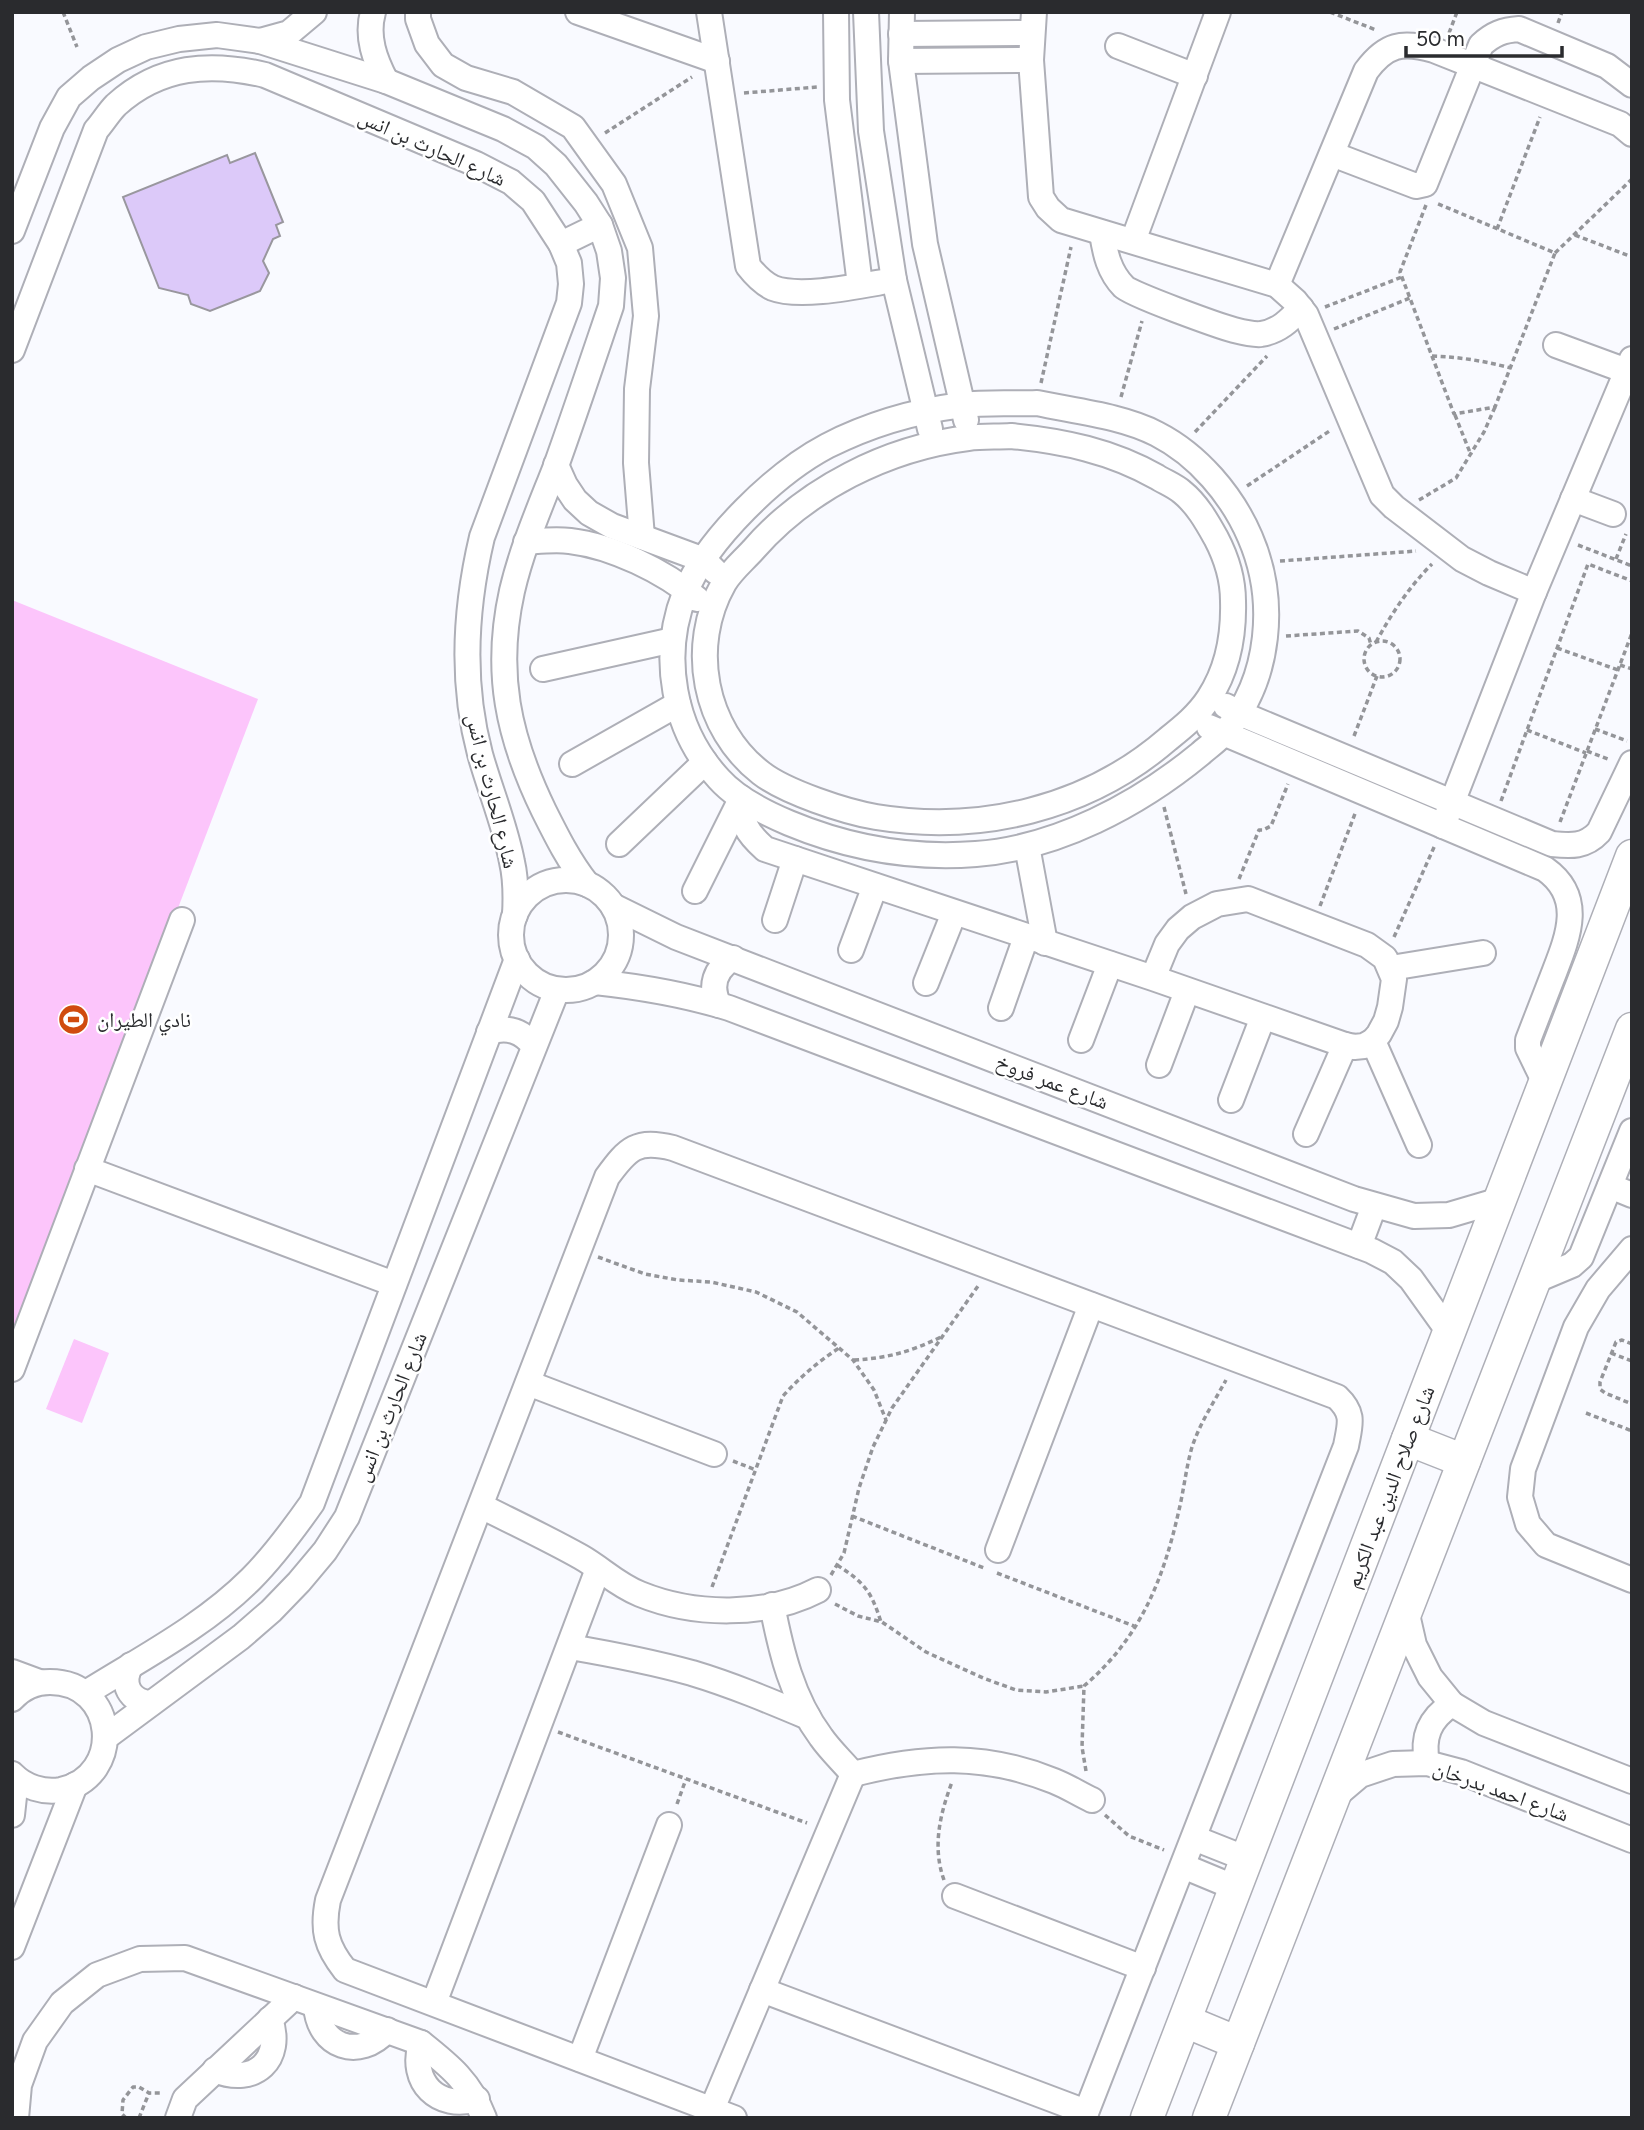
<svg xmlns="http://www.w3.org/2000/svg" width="1644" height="2130" viewBox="0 0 1644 2130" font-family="Figtree,'Noto Naskh Arabic',sans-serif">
<rect width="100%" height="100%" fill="#f9faff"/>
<g fill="#fcc5fb">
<path d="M12,600L258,699L12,1342Z"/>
<path d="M74,1339L109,1353L82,1423L46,1409Z"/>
</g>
<path fill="#dcc9f9" stroke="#99979e" stroke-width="2" d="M255,153L283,222L276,225L280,236L273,239L263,261L269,273L260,291L210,311L191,304L188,295L159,288L123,197L227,155L230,163Z"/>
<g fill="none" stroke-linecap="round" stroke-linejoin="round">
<defs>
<g id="minor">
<path d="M373,12C366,37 375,60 386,81"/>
<path d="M418,12V19L427,44L443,65L466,78L513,92L573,127L614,184L640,248L646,316L637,389L636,463L642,537"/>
<path d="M578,12L717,61"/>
<path d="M709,12L748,266C755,275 762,283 773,288C801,299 863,285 894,280"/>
<path d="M836,12L837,100L860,285"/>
<path d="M866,12L871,131L894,280L930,429"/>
<path d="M902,12L901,61L925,244L966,420"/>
<path d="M1034,12L1031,60L1041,197L1048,208L1061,220L1277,285L1295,301L1306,315L1382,495L1394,507L1462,559L1489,573L1534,592"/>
<path d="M901,34L1032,33"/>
<path d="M260,41L289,33L314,12"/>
<path d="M1118,46L1195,76"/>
<path d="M901,61L1031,60"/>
<path d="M1332,154L1416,186L1425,184L1481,45C1493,34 1503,30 1519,29L1607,66L1632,85"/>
<path d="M12,231L52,128L69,97L91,78L118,60L146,47L179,39L217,35L260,41L386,81L503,129L536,147L556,165L586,203L600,225L609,251L613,278L611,306C593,359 575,413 556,466C540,507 522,548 512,591C494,672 508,737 544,811C557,837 569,861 587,884"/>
<path d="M1102,233C1105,253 1109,272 1124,287C1130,294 1219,326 1234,330C1242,332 1254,335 1261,334C1279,331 1289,321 1301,308"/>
<path d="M1133,241L1218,12"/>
<path d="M561,244L600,225"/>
<path d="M1277,285L1366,71C1386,44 1402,41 1434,50L1620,124L1632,134"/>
<path d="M1556,345L1632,373"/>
<path d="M12,350L96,130C103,122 109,112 116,105C160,65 211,62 265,75L476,164L511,182L533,201L561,244L569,263L571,284L569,303L482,537C465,609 461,683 480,754C490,790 505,825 512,862C516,879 516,897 515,915"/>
<path d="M1037,403C1074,411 1123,416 1157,434C1198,455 1232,495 1250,537C1277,599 1271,679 1225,732C1218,740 1208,747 1200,754C1138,805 1057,848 976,854C911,859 849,848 789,823C765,813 737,799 719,779C673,730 660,656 685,593C707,539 776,473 827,446C868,425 916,411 962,405C986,402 1012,404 1037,403Z"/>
<path d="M1011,436C1063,441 1111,451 1157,477C1165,482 1175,486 1182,492C1197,504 1207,522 1216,538C1226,557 1233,579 1233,601C1234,635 1228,669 1209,698C1198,715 1183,727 1168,739C1087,809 980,834 876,817C846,812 785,792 761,773C704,729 688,646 724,583C731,571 743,561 753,550C806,489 887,448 968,438C982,436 997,437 1011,436Z"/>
<path d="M556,465L565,485L575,500L589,513L612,526L704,560L715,571"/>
<path d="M1573,499L1613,514"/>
<path d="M526,542C540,541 555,539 570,541C612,546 664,571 697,599"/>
<path d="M543,669L673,640"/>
<path d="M1226,706L1239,713L1552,844C1571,846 1585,847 1599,832L1632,763"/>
<path d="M1209,727L1545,869C1586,898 1567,939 1552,978C1544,999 1536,1019 1528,1040V1048L1545,1083"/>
<path d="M572,764L678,704"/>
<path d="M741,798C742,824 746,832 765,849L1153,978L1345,1045L1354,1047L1364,1046L1373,1041L1379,1034L1386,1021L1390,1007L1394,979L1385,958L1367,945L1248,899L1217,904L1192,917L1178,929L1167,944L1153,978"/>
<path d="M1443,826L1534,592L1632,359"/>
<path d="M619,844L705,762"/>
<path d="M1027,846L1045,943"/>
<circle cx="566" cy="935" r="55"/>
<path d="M695,891L741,799"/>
<path d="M613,906L676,937L1354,1199L1414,1216L1449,1215L1500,1200"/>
<path d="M775,920L795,859"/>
<path d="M851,950L875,886"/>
<path d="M1391,968L1483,953"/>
<path d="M595,982C642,987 684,994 729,1008L1372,1251L1393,1262L1411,1279L1449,1332"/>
<path d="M926,983L954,913"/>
<path d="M719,1005C709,986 715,969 733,958"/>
<path d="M1001,1008L1026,937"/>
<path d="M489,1032C508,1026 522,1031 534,1046"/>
<path d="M1081,1040L1110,964"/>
<path d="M1373,1041L1419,1145"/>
<path d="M1159,1065L1187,991"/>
<path d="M1231,1100L1263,1017"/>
<path d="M1306,1134L1345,1045"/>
<path d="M87,1169L394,1284"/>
<path d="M1610,1186L1632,1195"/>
<path d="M1359,1246L1374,1206"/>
<path d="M1632,1249L1598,1289L1576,1327L1523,1469L1520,1497L1528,1524L1546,1545L1632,1580"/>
<path d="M1534,1281L1572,1265L1581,1257L1632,1131"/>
<path d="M12,1369L182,920"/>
<path d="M528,1383L714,1454"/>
<path d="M481,1506C515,1523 549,1539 581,1557C602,1569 617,1585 640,1594C694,1616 766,1617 818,1590"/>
<path d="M998,1550L1091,1305"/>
<path d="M772,1605C781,1651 792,1698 821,1737C830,1750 842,1761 853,1774"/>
<path d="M1406,1610L1414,1645L1430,1677L1452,1704L1484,1723L1632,1781"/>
<path d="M570,1647C611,1654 652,1662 692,1673C732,1685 770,1701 808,1717"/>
<path d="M131,1665C120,1684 130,1702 151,1703"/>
<path d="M12,1672L39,1682"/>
<path d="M86,1693C142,1658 204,1626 251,1579C274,1556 293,1530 312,1503L517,959"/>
<path d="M12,1699C22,1688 35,1682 50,1682C117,1682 125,1776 61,1790C44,1793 24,1787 12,1774"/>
<path d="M106,1737L241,1637L271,1611L299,1582L325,1551L347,1517L557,990"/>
<path d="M1427,1763C1422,1737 1429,1719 1452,1704"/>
<path d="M853,1774C924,1756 985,1753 1054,1781C1067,1786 1079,1794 1092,1800"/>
<path d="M1334,1797L1360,1775L1393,1764L1427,1763L1461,1772L1632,1840"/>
<path d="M12,1815L16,1778"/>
<path d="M1194,1838L1247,1859"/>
<path d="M1183,1866L1236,1888"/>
<path d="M955,1896L1143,1968"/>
<path d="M12,1947L75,1785"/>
<path d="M762,1990L1086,2112"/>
<path d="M434,2003L598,1569"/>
<path d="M316,2006C319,2047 359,2061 387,2030"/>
<path d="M421,2043C409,2082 438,2111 477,2099"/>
<path d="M580,2059L669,1825"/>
<path d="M215,2070C255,2087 284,2059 270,2019"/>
<path d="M712,2109L853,1774"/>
<path d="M16,2118L19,2085L35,2041L62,2003L97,1975L140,1959L185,1958L421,2043C450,2066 470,2082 484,2118"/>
<path d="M178,2118L185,2099L294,1997"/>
<path d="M734,2118L345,1970C326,1946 322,1930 328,1900L607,1177C628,1148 637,1139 673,1148L1337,1397C1355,1414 1350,1424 1346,1446L1084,2118"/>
</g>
<g id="major">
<path d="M1408,1439L1464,1461"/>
<path d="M1185,2021L1238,2043"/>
<path d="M1147,2118L1632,856"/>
<path d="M1209,2118L1632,1029"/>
</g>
</defs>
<use href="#minor" stroke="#aeafb7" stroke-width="28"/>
<use href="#major" stroke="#aeafb7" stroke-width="35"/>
<g stroke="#949599" stroke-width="3.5" stroke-dasharray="5 3.5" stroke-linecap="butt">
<path d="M63,12L77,47"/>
<path d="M1330,12L1376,30"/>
<path d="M1558,23L1562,12"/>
<path d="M1449,33L1457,12"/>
<path d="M744,93L817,87"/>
<path d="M605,133L692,77"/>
<path d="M1426,205L1400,272L1454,414L1495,407L1555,253L1436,203"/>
<path d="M1497,229L1540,117"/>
<path d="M1575,235L1632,257"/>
<path d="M1555,253L1632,179"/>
<path d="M1325,307L1402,277"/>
<path d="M1334,329L1410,298"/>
<path d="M1432,356C1460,357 1484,361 1511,368"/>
<path d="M1041,383L1071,247"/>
<path d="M1121,397L1142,321"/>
<path d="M1455,415L1471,455"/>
<path d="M1195,432L1267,356"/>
<path d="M1247,486L1331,430"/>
<path d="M1419,500L1456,478L1484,432L1495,407"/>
<path d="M1578,545L1632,566"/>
<path d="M1616,559L1626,534"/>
<path d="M1280,561L1416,551"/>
<path d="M1286,636L1358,631L1369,638L1371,645"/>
<circle cx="1382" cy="659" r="18"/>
<path d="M1376,642C1392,613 1409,587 1432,564"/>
<path d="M1557,648L1618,670"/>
<path d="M1620,665L1632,669"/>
<path d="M1595,729L1627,741"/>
<path d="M1527,730L1586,753"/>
<path d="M1354,736L1377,676"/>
<path d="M1587,751L1608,759"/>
<path d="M1501,801L1588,564L1632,581"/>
<path d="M1164,807L1186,894"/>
<path d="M1560,822L1632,633"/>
<path d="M1239,879L1259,830H1263L1271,826L1288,784"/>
<path d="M1320,906L1356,811"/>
<path d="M1394,937L1435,845"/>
<path d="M598,1257L645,1274L678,1280L711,1282L756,1292L797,1312L853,1360L874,1390L886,1420"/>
<path d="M1632,1344L1622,1340L1616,1342L1600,1382V1389L1605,1393L1632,1404"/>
<path d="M1611,1353L1632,1361"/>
<path d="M854,1360C888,1358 910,1352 941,1337"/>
<path d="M1586,1413L1632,1431"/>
<path d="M733,1461L756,1470"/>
<path d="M852,1516L984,1568"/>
<path d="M837,1565C865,1583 871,1591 881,1622"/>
<path d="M997,1573L1134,1626"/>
<path d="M831,1575L844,1553L859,1488L873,1447L892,1408L978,1286"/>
<path d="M712,1587L783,1396C800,1377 818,1362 839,1348"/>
<path d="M835,1604L858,1616L882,1622L926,1652L983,1678L1016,1690L1046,1692L1084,1686"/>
<path d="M558,1732L807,1823"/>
<path d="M1086,1771L1082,1747L1084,1686C1140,1638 1163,1581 1179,1510C1184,1489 1186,1468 1192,1447C1200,1423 1214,1402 1226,1380"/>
<path d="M677,1804L686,1779"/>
<path d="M1105,1815L1129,1836L1164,1850"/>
<path d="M944,1880C932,1847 940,1814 952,1782"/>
<path d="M126,2118L122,2114L123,2100L133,2087H139L149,2093H163"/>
<path d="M139,2118L149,2093"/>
</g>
<use href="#minor" stroke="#fff" stroke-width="24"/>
<use href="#major" stroke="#fff" stroke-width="32"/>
</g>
<defs>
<symbol id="stadium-disc" viewBox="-11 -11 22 22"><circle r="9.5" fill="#d04b0e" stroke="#fff"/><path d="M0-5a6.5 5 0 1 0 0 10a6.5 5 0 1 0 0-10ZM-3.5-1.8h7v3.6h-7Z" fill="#fff"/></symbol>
</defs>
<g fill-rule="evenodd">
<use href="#stadium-disc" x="56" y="1002" width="35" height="35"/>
</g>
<g text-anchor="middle" stroke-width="5" stroke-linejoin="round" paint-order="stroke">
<g font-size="21" fill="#2a2b2e" stroke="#fff">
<text transform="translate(432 148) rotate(24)" y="7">شارع الحارث بن انس</text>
<text transform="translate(492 791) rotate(76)" y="7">شارع الحارث بن انس</text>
<text transform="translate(1052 1082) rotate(21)" y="7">شارع عمر فروخ</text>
<text transform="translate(391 1407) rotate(-68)" y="7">شارع الحارث بن انس</text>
<text transform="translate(1390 1487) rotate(-69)" y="7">شارع صلاح الدين عبد الكريم</text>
<text transform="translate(1501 1791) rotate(20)" y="7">شارع احمد بدرخان</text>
</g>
<g font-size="21" fill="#2a2b2e" stroke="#fff" text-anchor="start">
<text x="97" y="1027">نادي الطيران</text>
</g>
</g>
<rect width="1644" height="2130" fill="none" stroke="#2a2b2e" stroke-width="28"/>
<path d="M1406 46v10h156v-10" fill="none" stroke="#2a2b2e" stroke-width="3.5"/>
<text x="1416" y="46" font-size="21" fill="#2a2b2e" stroke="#ffffff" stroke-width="5" paint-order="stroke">50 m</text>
</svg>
